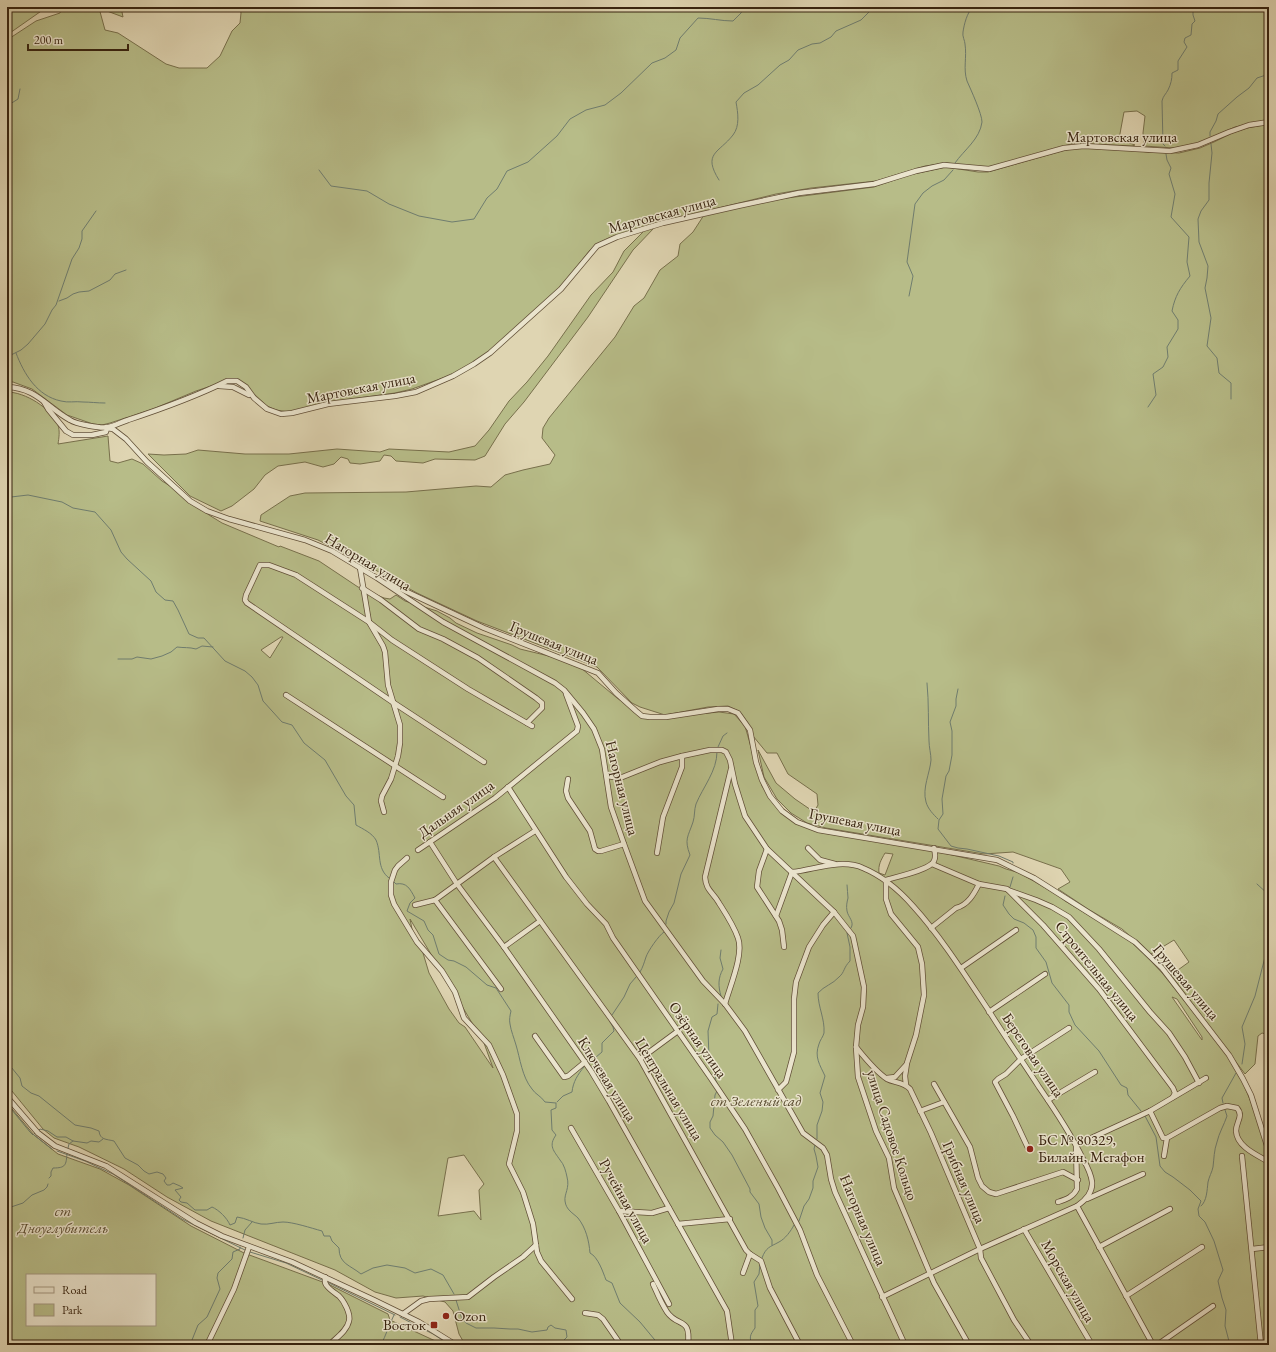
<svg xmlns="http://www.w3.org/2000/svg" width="1276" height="1352" viewBox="0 0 1276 1352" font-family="'EB Garamond',serif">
<rect width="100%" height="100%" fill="#dfd5b2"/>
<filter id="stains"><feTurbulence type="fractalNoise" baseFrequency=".005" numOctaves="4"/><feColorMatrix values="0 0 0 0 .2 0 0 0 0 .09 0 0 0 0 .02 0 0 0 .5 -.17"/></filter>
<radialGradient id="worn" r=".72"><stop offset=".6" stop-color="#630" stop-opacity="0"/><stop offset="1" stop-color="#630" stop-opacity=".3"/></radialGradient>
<g fill="#b7bc88" stroke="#78704c" fill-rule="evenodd">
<path d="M7,7H47L7,35Z"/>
<path d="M62,7H121L123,17L99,8L105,30L118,33L166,64L179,68H207L220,56L232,31L240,23L241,13L240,7H1269V120L1235,127L1196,144L1174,148L1144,146L1143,133L1145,116L1137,111L1124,112L1119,139L1135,145L1132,146L1074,143L994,167L985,168L947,163L925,166L876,181L811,188L776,194L653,224L609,238L599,243L590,250L560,288L488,353L454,374L412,389L395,393L329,402L289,412L276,410L267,406L240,381L217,384L196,391L153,409L110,423L102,425L93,424L67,415L32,389L13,382H7V40L36,21L60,13Z"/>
<path d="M1269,124V1035L1262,1033L1258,1036L1255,1064L1245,1074L1171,975L1189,962L1174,940L1151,954L1122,929L1088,909L1058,889L1070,882L1061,869L1013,852L984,854L826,828L807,823L791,813L777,799L764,777L758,750L776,783L795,799L814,812L818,805L817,794L788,774L777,753H767L753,736L748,723L740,712L728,706L708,707L665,715L640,707L632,703L597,667L477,621L417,593L361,562L362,560L358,557L357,560L318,540L260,521L261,515L290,496L305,493L406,492L476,486L491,487L505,475L523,470L550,464L555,455L542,438L543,428L549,418L615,337L634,306L644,298L660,270L678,256L680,244L693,232L704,215L779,199L874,187L909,175L946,167L978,172H988L1065,150L1086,147L1124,149L1147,152L1179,153L1200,148L1214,142L1232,133L1247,128Z"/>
<path d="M654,228L633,250L588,317L524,402L505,424L485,456L475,460L435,459L423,463L396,461L391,456L384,455L380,461L360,464L350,463L348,459L341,457L334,464L323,467L305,462L278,466L265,475L254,489L232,506L221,511L190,496L148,454L164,455L186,454L198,450L245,454H289L337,449L380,452L389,449L449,452L475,446L489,430L509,401L527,382L548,356L591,295L613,272L624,251L645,230Z"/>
<path d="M7,392C25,392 51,408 58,425C60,431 59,438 58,444L108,436L110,461L118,463L132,459L143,464L162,481L183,494L209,515L222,523L279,547L280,546L319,561L358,587L384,598L390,599L396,595L405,601L437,611L450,618L456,623L477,633L512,645L520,649L557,658L581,668L617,698L644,717L709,713L719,712L734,714L745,726L762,786L778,809L794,822L818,832L931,850L999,866L1006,869L1020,873L1059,896L1065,901L1120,934L1140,949L1163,974L1183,999L1228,1057L1241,1078L1253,1107L1266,1148L1268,1158L1261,1159L1269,1163V1345H469L463,1341L459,1334L453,1311L445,1302L423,1296L396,1298L375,1292L335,1270L211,1221L167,1197L124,1169L79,1147L54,1138L43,1129L7,1085ZM281,637H283L270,658L261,650ZM885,853L893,854L885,875L879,873C878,865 881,860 885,853ZM410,919L484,1043L493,1068L465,1027L459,1023L449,1009L429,973L423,953L412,929ZM1172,997L1177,999L1202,1037V1040ZM464,1155L484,1184L479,1190L481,1220L474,1211L438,1216L448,1158Z"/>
<path d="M7,1103L34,1135L58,1154L100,1169L129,1185L191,1226L244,1253L328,1284L388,1314L390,1320L444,1345H7ZM27,1275H155V1325H27Z"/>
</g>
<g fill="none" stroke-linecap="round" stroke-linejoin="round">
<g stroke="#6f7d6f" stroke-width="1">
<path d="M1240,7L1249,11L1264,7L1269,12"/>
<path d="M7,106L18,99L20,89"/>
<path d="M1210,136V132L1216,121L1218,114L1237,97L1249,88L1257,78L1269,74"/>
<path d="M1211,144L1212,153L1209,183V200L1201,211L1198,219L1199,242L1208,266L1207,278L1205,288L1211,318L1207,346L1217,358L1219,373L1231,383V399"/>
<path d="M1165,146L1163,144L1162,101C1163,96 1166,94 1168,90C1171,84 1172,79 1172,73L1178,70V61L1187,47L1184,42L1185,38L1191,35L1192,24L1195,21L1193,15V7"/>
<path d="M955,163C964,150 980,139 982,122C982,114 971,90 967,81C963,69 967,57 965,44C965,41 962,36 963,32C964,25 967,12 973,7"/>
<path d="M319,170L331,186L367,191L389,204L419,216L452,222L474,219L487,198L497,189L507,171L528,162L557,136L570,119L586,110L605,105L621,93L652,63L665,58L676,50L680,38L698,18C710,18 721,21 733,21L741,13L744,7"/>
<path d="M719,180C702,153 719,153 733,135C740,126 738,113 736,102L744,93L758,85L780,65L789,60L798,50L812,44L820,43L831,37L836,31L861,20L871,10L876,7"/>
<path d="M909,296L913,276L907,262L915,204L923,193L932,186L944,180L953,170"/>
<path d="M59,301L67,298L73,294L79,292L89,291L110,280L115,274L126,270"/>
<path d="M16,353C24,374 37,396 61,401C68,403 75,401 83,402C90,402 97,403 105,403"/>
<path d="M7,357L21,350L28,344L45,324L52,310L56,305L72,259L79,248L82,239V231L96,211"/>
<path d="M1148,407L1156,395L1153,374L1163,367L1168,357L1167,347L1178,329V320L1172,311C1175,296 1180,288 1190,276L1187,262L1189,237L1171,217L1175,194L1169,174L1171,168L1167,160L1166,154"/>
<path d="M7,501L11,497L28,495L62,502L73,508L95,512L111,530L121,552L127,559L151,581L156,592L165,600L173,601L178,610L189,634L198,638H204L225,661L245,671L252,677L258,685L263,701L282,722L292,725L304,743L325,760L346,796L354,805L356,825C363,829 372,833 376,840C382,854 376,868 389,878"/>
<path d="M118,659H132L137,657L151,659L162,656L171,652L177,647C184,648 189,647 196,649L202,646L213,647"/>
<path d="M927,683C929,703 928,722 929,741C929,747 931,754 931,760C930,773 922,788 926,802C928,809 933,814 938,819"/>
<path d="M958,689L956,699V706L950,722L952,731V755L949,771L946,776L942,799L943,814L939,820L938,829L951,846L958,848L967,849L999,856L1013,862V863"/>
<path d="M718,747L723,736L727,733"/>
<path d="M394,882L396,884C407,882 410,889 415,898L410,903L407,911L424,921L428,930L433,935L439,954L448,960L454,961L466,967L487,985L496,988L511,1011C510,1015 509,1020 510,1024C511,1031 514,1038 516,1045C520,1058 522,1077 532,1089C535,1094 541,1096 545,1102L556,1103V1108L551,1110L552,1130L556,1135C548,1146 554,1151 560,1160C564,1164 566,1172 567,1177C570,1188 564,1194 565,1201C566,1210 573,1213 578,1218C586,1228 589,1241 590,1253C598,1257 603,1272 606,1280L612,1283L620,1303L640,1322L659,1345"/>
<path d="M1257,884L1269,895"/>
<path d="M847,885C847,889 848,894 848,898C847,902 846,906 847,911C848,917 855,922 851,928"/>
<path d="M1010,887L1013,877"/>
<path d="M1005,896L1003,905L1009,914L1014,919L1024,923L1033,930L1036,937V948L1046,962L1052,983L1069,1005V1012L1075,1025L1099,1051L1121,1085L1127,1088L1128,1095L1141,1111"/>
<path d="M666,924V921L669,912L674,903L681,874L690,855C684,839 688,837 693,822C695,816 694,810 696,804C703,787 717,771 717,752"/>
<path d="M1269,937V939"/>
<path d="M721,950L720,958L723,969C718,978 718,986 721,996"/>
<path d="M640,972C643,967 644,963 646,957C648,951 659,935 664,932"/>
<path d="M612,1015L624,997L630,984L636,977"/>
<path d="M7,1062L20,1078L22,1086L31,1093L39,1096L75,1125L91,1128L99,1131C100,1140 106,1139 114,1141L125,1158L138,1165L144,1171L149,1174L157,1172L163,1174L166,1178L164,1181L167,1185H170L173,1183L180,1186L183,1188L175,1190L181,1197L179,1200L181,1202L187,1203L195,1210H207L212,1207C219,1210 227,1218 230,1225L235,1223L237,1217C246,1218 253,1223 261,1224C269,1225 275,1222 283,1222C293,1222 311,1228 322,1231L324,1236H330L332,1241L339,1248C339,1264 350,1265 361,1274L373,1268L387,1265L405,1268L415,1273L431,1269L443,1275L454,1294"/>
<path d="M589,1063L602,1052V1043L614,1031L613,1027L610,1022"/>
<path d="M1242,1064L1245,1044L1242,1027L1255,996L1265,957L1269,950"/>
<path d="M715,1066L709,1057L708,1031L712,1017L717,1014L718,1004"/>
<path d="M717,1083L715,1079L718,1071"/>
<path d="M717,1091L715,1095L713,1116L710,1122V1128L715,1135L723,1142L732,1155L750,1189V1192L759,1204L761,1217L765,1228L772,1240V1245"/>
<path d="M557,1102L563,1096L572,1092C573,1082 578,1074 584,1067"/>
<path d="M1223,1103L1222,1098L1236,1073"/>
<path d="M7,1104L30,1132L33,1135L35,1133"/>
<path d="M1145,1116L1156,1137L1160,1166L1165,1172L1173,1177L1190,1190L1201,1201L1198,1209L1199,1216L1205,1222L1214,1241L1223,1270L1218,1281L1222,1298L1226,1310L1225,1326L1230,1345"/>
<path d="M38,1131L40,1129L48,1131L57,1137H66L73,1141L87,1143L91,1141L99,1142L103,1139"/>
<path d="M34,1135L52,1149"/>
<path d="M817,1139V1125L822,1111L823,1102L820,1093L825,1076C820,1065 814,1057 819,1044C820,1040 823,1037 824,1033C825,1019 818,1007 818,993C824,986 833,984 839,977C845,972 843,968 850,961V947L847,933"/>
<path d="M68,1148L69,1144L73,1141"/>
<path d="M57,1151L85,1161L113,1174L182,1219L245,1250"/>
<path d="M49,1178L51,1176V1172L53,1168C66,1168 66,1165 67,1154"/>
<path d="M1201,1206C1207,1201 1207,1190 1208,1182C1209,1177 1212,1172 1213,1167C1214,1159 1214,1150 1217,1142C1219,1133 1224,1125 1227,1116L1225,1110"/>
<path d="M7,1209L11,1207L23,1203L32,1195L44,1190L47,1187L48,1184"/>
<path d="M799,1221L804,1206L809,1199L813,1188V1181L818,1167L816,1156L814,1149L815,1145"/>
<path d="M243,1238L245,1230L252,1222"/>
<path d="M250,1252L286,1263L322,1280"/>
<path d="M762,1258C766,1247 770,1247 779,1242C785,1239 791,1231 794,1225"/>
<path d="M327,1282L395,1315"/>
<path d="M456,1300L462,1319L466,1323L476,1328H494L510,1329H518L532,1332L547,1330L548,1327L551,1325L555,1328L566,1330L567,1337L563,1341L565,1344L570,1342L575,1345"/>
<path d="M400,1317L433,1334L450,1345"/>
<path d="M190,1345L198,1325L207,1317L220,1289L217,1278L218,1273L232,1259L233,1252L240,1249V1247"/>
<path d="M381,1345C386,1335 389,1325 394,1315"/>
<path d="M752,1345C749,1337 750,1335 755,1328V1310L758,1306L754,1282L759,1274L760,1264"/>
</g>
<defs>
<g id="minor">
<path d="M219,386L233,387L249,395"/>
<path d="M7,387C37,388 46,407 70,420C76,424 102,429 108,427C115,426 121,422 128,420C161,409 195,397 227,381H237L246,387L254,398L267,409L281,414L292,413L328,404L395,396L416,392L453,376L474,364L490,353L561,289L597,246L617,237L663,223L738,206L799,193L874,184L916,171L944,165L989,169L1064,148L1084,146L1170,151L1198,145L1229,132L1249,125L1269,122"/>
<path d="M44,402L48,409L66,431L73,435H92L106,432L107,428L113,429L126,439L147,462L190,501L207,511L229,519L305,540L332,551L377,578L443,622L555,683L564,690L583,713L594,729L602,749L611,807L624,844L645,901L703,981L725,1004L745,1031L803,1133L823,1148L827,1155L831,1179L835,1192L905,1345"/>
<path d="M360,568L369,622L383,646L385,652L388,685L400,725V743L398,756L391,779L382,796L381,801L384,812"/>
<path d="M388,583L484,628L598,673L616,693L636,711L642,716L650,717H666L718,709H728L738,713L750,730L756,762L762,780L770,796L782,811L797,822L818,830L997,860L1034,878L1135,942L1162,968L1229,1055L1243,1079L1251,1095L1269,1152"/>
<path d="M362,588L381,600L419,629L443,639L478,658L536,698L542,703V708L527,723"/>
<path d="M286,695L443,797"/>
<path d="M484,762L394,703L247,603L245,600L246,595L260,565H269L296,575L369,622L392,640L468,689L532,726"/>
<path d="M607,776L620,778L660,762L682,756L710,750H722L726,752L730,760L735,784L745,816L767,849L834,912L853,936L864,987L863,1007L858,1025L856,1047L858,1077L876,1131L889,1158L894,1188L934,1283L969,1345"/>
<path d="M568,779L566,791L568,798L590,831L595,849L598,851H601L624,844"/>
<path d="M508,787L566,877L587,904L606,924L613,938L710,1077L745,1129L778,1188L800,1230L817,1275L853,1345"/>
<path d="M430,842L457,884L504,947L591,1071L609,1101L727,1311L732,1345"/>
<path d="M808,848L820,860L835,864"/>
<path d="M767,849L759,871L757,887L779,921L782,930L784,947"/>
<path d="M418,850L495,798L577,731L578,726L566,694"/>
<path d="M657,853L663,817L682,767V756"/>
<path d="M494,857L640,1059L746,1250L750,1254L761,1261L770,1288L800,1345"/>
<path d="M407,858L398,866L395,870L391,882V895L394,904L417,942L442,971L455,992L464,1018L489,1045L503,1075L517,1114V1131L509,1164L523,1192L533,1224L537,1252L541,1261L572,1299"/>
<path d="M932,864L979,884L1007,889L1043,925L1099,989L1173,1088L1175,1093L1173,1097"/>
<path d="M1008,890L1036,900L1052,907L1069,917L1099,949L1150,1012L1169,1033L1185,1057L1199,1083"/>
<path d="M435,900L501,989"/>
<path d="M415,905L435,900L494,857L535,831"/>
<path d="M776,916L792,872C814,870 841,858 863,868C882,876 899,890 913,906C942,938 965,975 989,1011C1005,1037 1023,1062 1039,1087C1055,1110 1071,1134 1083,1159C1087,1166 1091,1173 1092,1182C1093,1193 1086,1200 1077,1206L1153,1345"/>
<path d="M931,928L956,908C968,905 974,894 979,884"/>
<path d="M504,947L540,921"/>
<path d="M961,968L1016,930"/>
<path d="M725,1004C730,986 744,954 738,938C734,926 726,914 719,903C713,892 706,891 705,877L731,769"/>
<path d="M989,1012L1045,974"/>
<path d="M535,1036L564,1077L568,1076L585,1062"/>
<path d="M856,1047C865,1058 875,1071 887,1079C895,1083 904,1082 910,1089L931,1133L980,1249L981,1258L1014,1320L1031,1345"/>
<path d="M640,1059L678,1031"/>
<path d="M887,1078L895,1077L906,1065"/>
<path d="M934,1084L970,1147L978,1178L982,1186L989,1192L996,1194L1063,1172L1078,1180"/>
<path d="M906,1085L905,1076L907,1063L916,1035L924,995L922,964L918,947L891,914L886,899V880C896,877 930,870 934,861C936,857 935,852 934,848"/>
<path d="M778,1090L786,1082L794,1052V999L796,982L809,947L823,925L834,912"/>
<path d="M7,1097L38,1133L55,1146L106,1166L196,1223L222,1236L292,1262L374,1300L419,1322L456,1345"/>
<path d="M1048,1100L1095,1072"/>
<path d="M920,1111L944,1102"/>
<path d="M1150,1111L1163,1138H1167L1220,1108L1227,1106L1237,1108C1244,1116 1236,1122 1236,1131C1237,1147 1257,1155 1269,1162"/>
<path d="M571,1128L619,1211L669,1304"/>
<path d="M1028,1148L1013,1116L995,1082L998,1079L1006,1074L1021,1059L1069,1028"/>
<path d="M1164,1156L1167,1138"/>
<path d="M1242,1156L1261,1345"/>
<path d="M1087,1199L1143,1174"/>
<path d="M1058,1202C1067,1199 1073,1197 1077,1189L1076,1145L1150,1111L1206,1078"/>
<path d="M619,1211L652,1213L669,1208"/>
<path d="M678,1224L730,1219"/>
<path d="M1024,1229L1092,1345"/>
<path d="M1099,1247L1170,1209"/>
<path d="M1252,1249L1269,1247"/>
<path d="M743,1273L750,1254"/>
<path d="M325,1277C325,1281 324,1283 327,1286C330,1290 335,1293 339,1296C344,1301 351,1314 349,1321C347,1331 336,1338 329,1345"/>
<path d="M653,1284C657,1293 661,1303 667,1312C678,1328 691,1316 688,1345"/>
<path d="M1126,1296L1202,1247"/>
<path d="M882,1297L980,1249L1077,1206"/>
<path d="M585,1313L598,1315L603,1319L621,1345"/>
<path d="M403,1314L421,1301L429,1299L468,1297L494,1277L523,1257L536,1245"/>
<path d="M207,1345L234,1289L249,1247"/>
<path d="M1157,1345L1213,1306"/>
</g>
</defs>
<use href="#minor" stroke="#625038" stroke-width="6"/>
<use href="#minor" stroke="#eae4cd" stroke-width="4.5"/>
</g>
<g fill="#8f2418" stroke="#eae4cd" stroke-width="1.5">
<circle cx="1030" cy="1149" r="4"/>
<circle cx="446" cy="1316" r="4"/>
<rect x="430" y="1321" width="8" height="8" rx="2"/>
</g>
<g text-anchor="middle" stroke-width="3" stroke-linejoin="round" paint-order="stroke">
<g font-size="15" fill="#382410" stroke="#eae4cd">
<text x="1122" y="142">Мартовская улица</text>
<text transform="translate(662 214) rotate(-15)" y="5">Мартовская улица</text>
<text transform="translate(361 388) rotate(-11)" y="5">Мартовская улица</text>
<text transform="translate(368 562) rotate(31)" y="5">Нагорная улица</text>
<text transform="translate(554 643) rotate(22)" y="5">Грушевая улица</text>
<text transform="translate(622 788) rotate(76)" y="5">Нагорная улица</text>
<text transform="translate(456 809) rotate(-35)" y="5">Дальняя улица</text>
<text transform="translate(855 822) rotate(11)" y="5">Грушевая улица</text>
<text transform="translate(1097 971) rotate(51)" y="5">Строительная улица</text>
<text transform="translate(1186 982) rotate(50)" y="5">Грушевая улица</text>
<text transform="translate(698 1040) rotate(55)" y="5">Озёрная улица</text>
<text transform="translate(1033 1055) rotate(56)" y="5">Береговая улица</text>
<text transform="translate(607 1079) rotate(58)" y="5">Ключевая улица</text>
<text transform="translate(669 1089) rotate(59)" y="5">Центральная улица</text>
<text transform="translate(892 1135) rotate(72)" y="5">улица Садовое Кольцо</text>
<text transform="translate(964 1182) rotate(67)" y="5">Грибная улица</text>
<text transform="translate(626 1201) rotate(61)" y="5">Ручейная улица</text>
<text transform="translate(863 1220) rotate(67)" y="5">Нагорная улица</text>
<text transform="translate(1068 1281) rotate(60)" y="5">Морская улица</text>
</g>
<g font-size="15" font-style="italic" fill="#584a2e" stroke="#eae4cd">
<text x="756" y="1106">ст Зеленый сад</text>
<text x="63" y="1216">ст<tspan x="63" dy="17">Дноуглубитель</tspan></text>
</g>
<g font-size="15" fill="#382410" stroke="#eae4cd" text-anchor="start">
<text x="1038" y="1145">БС № 80329,<tspan x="1038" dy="17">Билайн, Мегафон</tspan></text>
<text x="454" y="1321">Ozon</text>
<text x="426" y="1330" text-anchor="end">Восток</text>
</g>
</g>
<rect width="1276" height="1352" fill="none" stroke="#dfd5b2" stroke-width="24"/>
<rect x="8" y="8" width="1260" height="1336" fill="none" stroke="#382410" stroke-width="2"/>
<rect x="12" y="12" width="1252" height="1328" fill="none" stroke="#382410"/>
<rect x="26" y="1274" width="130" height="52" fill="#eae4cd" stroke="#a39781"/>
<rect x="34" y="1287" width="20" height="6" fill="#eae4cd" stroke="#a39781"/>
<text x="62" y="1294" font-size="12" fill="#382410">Road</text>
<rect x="34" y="1304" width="20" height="12" fill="#b7bc88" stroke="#a39781"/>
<text x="62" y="1314" font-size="12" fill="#382410">Park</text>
<path d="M28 44v6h100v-6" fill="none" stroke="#382410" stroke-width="2"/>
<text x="34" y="44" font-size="12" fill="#382410" stroke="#eae4cd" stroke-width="3" paint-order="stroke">200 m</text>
<rect width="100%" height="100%" filter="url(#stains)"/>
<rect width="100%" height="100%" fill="url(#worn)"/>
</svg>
